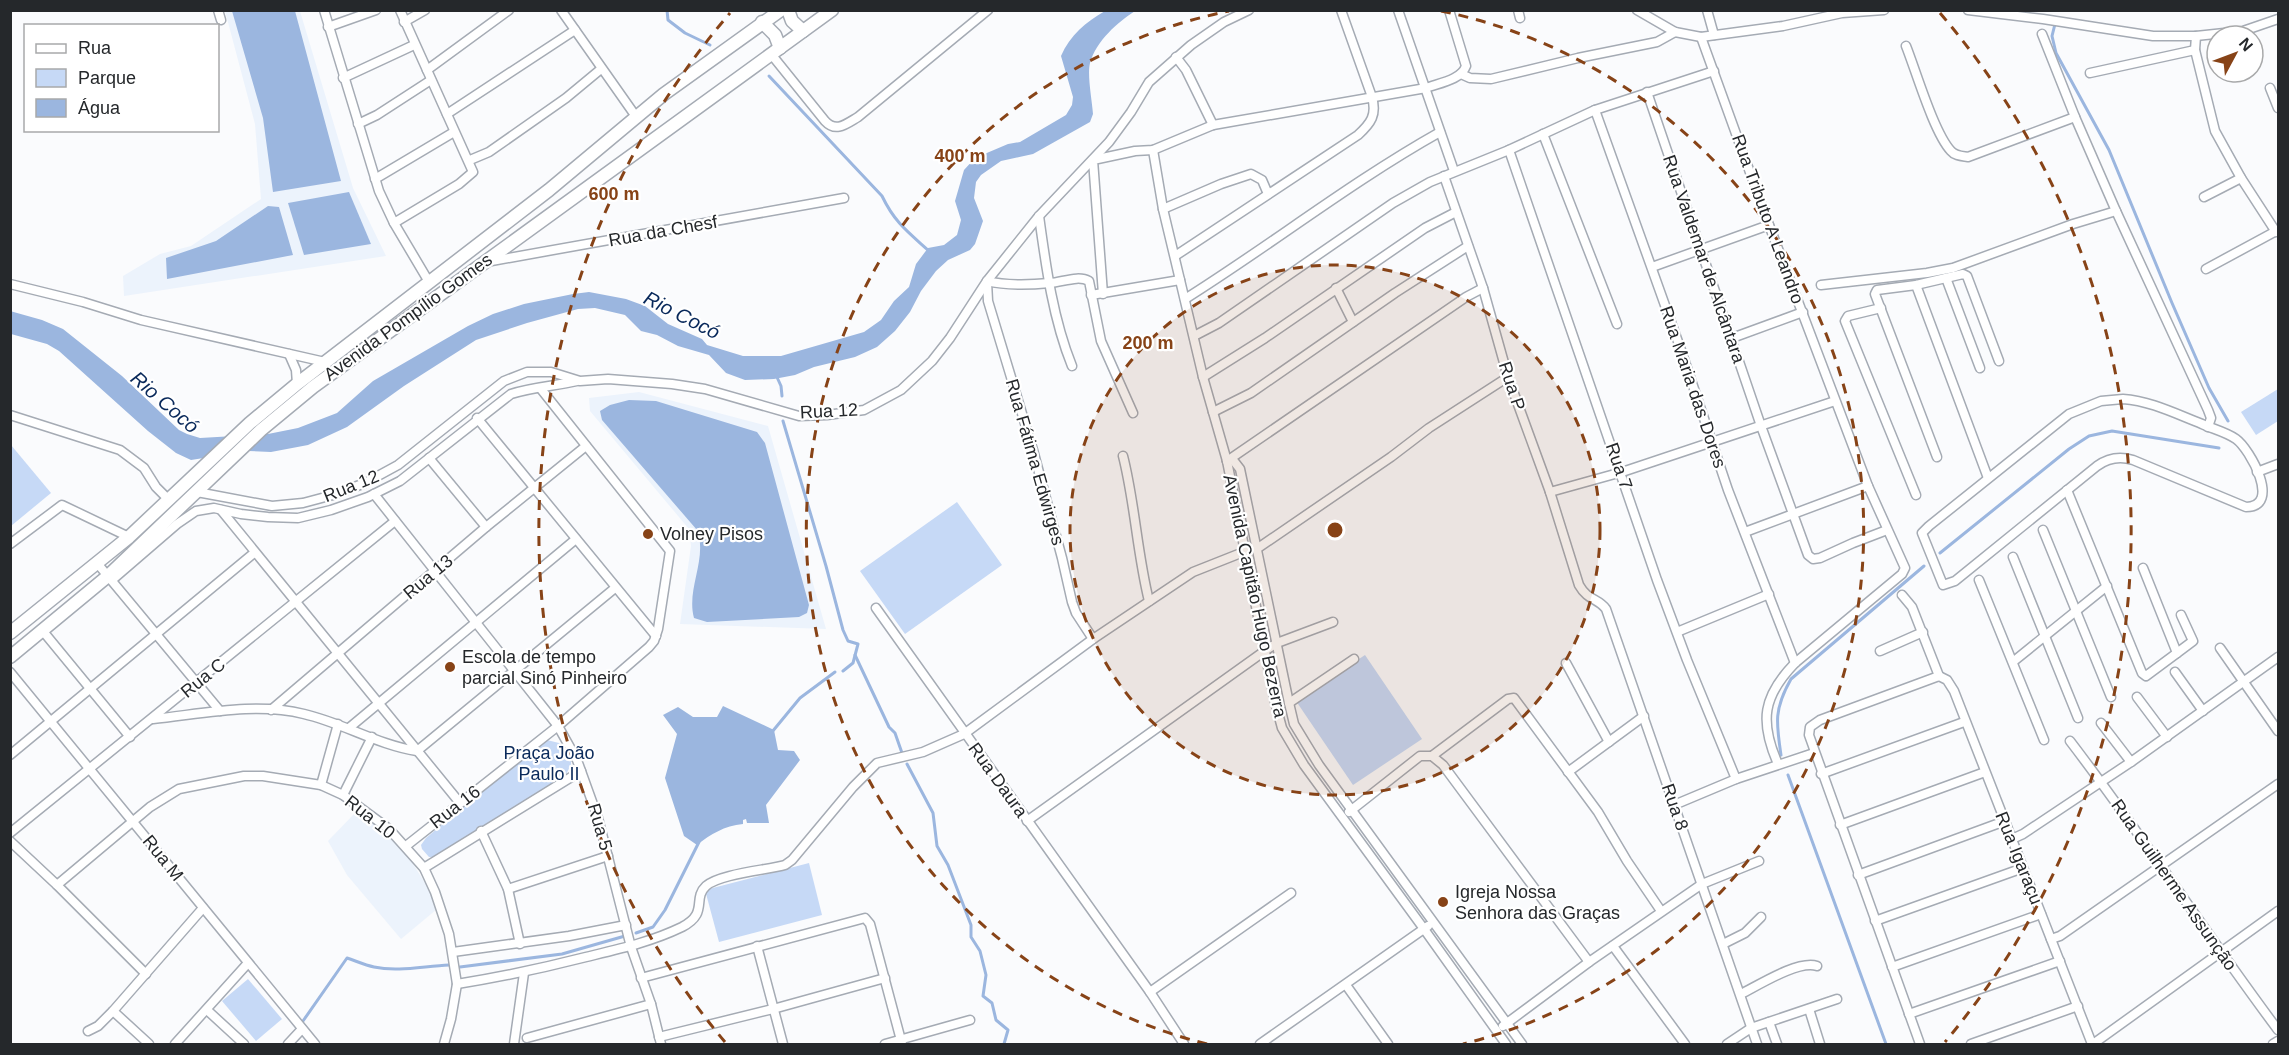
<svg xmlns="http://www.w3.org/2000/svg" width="2289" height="1055" viewBox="0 0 2289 1055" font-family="Helvetica,sans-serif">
<rect width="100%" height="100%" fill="#fafbfd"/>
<g fill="#ecf3fc">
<path d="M225,11H300L353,188L386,256L124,296L123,276L160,254L191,246L261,199L255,124Z"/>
<path d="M639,392L768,426L826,629L680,624L691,546L689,529L590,411L589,398Z"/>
<path d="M358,810L395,841L410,859L428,888L437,909L401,939L347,875L328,841Z"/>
</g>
<g fill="#c6d9f6">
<path d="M2278,389V421L2256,435L2241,412Z"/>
<path d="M11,445L51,493L11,526H10Z"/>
<path d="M957,502L1002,565L905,634L860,571Z"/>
<path d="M1365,655L1422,739L1353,785L1296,701Z"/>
<path d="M547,740L559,743L571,757V765L564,778L435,857H429L422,849L421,845L426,838L539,744Z"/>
<path d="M809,863L822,915L719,942L705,890Z"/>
<path d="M248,979L282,1019L256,1041L222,1001Z"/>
</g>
<g fill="#9bb6df">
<path d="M232,11H295L341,181L273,192L263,118Z"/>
<path d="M1105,11H1135C1118,22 1096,41 1090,63C1087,75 1092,100 1093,114L1090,122L1033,154L1001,161L981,175L976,182L974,198L983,221L975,244L970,250L948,260L936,271L921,291L910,312L895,331L877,347L855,357L814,367L795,375L774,379L745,380L726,373L709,355L678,346L657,335L641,331L625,315L595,308L578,309L527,323L476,340L404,386L347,427L308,445L271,452L248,451L191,460L176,453L148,431L59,351L47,344L11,334L10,311L42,320L63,329L122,376L179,430L187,434L200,438L268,434L298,428L337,413L373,381L468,326L493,314L524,304L573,294L589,292L626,299L645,306L668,324L702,339L707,345L743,356H781L864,332L881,320L894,301L909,287L916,264L928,248L944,245L957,235L961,220L955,201L964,170L975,158L1008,144L1020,142L1066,115L1072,105L1073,97L1061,56C1070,35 1086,22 1105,11Z"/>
<path d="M349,192L371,244L304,255L288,203Z"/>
<path d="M268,206L279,207L293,255L167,279L166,258L216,241Z"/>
<path d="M629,400L656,401L757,432L765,443L809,605L807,613L799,617L707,622L694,618C686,589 708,558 697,530L602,420L600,411L610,405Z"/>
<path d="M723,706L774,730L778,750L794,751L800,760L766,805L769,823H747L746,819L743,820V824C724,826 711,834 697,845L684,836L665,778L677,734L663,715L678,707L693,717H717Z"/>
</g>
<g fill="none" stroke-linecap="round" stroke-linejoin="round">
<g stroke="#9bb6df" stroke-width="3">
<path d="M667,10L668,20L685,33L710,45"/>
<path d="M2055,24L2052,36L2056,53L2109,150L2172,303L2209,388L2228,421"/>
<path d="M769,76L882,196C895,223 908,232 929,251"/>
<path d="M776,375L781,386L782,396"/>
<path d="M783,421L826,566L843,630L848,641L858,644L853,663L843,671"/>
<path d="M1940,553L2069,449L2089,436L2112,431L2219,448"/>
<path d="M855,655L889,727L895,733L902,753"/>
<path d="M772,732L800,698L835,672"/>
<path d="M1781,755C1776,722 1774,709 1791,679L1924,566"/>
<path d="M907,764L933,813L937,846L948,865L971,925V937L980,951L986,975L983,996L992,1003L996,1020L1008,1030L1004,1044"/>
<path d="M1788,775L1886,1044"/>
<path d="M636,933L653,927L665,910L699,842"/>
<path d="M460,967L562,954L625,936"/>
<path d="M303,1021L347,958C356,961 365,965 374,967C398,972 424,966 449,965"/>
</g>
<defs>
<g id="minor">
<path d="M218,10L221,20"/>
<path d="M324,10L379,191L394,223L429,282"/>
<path d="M561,10L637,118"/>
<path d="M1398,10L1454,171"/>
<path d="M1518,10L1520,18"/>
<path d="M1637,10L1675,32L1701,37L1783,26L1842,13L1884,10"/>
<path d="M1707,10L1714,35"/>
<path d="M1968,10L2043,19L2153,36H2196L2243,31L2278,19"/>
<path d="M404,22L425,10"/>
<path d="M328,27L376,10"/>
<path d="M2042,34L2075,117L2116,211L2208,410L2211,418L2208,427"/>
<path d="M2196,36L2195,50L2215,131L2241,178L2276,232"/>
<path d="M1701,37L1769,225L1868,486L1905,568L1902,574L1795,663C1763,696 1759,721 1778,764"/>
<path d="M1906,46C1916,71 1934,133 1951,151C1955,156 1962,156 1968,157L2075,117"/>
<path d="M771,54L825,121C836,133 846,124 858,117L988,10"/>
<path d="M1176,57L1186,70L1213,125"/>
<path d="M427,70L509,10"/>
<path d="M2090,73L2195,50"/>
<path d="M1461,74L1470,78L1491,79L1578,58L1657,42L1675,32"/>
<path d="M343,78L414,45"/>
<path d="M2270,88L2278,108"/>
<path d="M1647,92L1761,426L1808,555L1813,559L1820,558L1853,543L1887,530"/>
<path d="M1595,110L1681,350L1728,490L1795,663"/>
<path d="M447,114L575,30"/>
<path d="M358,124L377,115L431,80"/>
<path d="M1543,134L1617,324"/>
<path d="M1153,150L1163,209L1180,280L1203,377L1227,461L1275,702L1282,728L1304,765L1424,929L1506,1044"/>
<path d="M1509,150L1657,580L1687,660L1736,779"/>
<path d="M470,160L489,152L566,98L601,69"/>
<path d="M1444,176L1483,288L1508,377L1550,492L1579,585C1588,601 1598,598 1606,609L1757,1044"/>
<path d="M375,179L454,132"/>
<path d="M2204,197L2241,178"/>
<path d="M1163,209L1221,184L1251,174L1262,180L1268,194"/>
<path d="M1039,216C1046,267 1053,319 1072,366"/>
<path d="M394,223L459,184L473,172L400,10"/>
<path d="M1175,256L1358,135C1371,123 1377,115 1372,97L1341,10"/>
<path d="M486,262L844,198"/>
<path d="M1652,267L1769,225"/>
<path d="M2206,269L2278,230"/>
<path d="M1946,278L1980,368"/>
<path d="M987,281C1007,286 1029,285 1050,283C1063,282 1078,275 1089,281L1101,341L1133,413"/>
<path d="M987,282L988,301L1033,450L1062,558L1072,602L1076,613L1093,639"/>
<path d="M10,284L83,302L141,320L325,362"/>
<path d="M1821,285L1927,273L1953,268L2073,224L2116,211"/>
<path d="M1916,285L1988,478"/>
<path d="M1336,288L1353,322"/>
<path d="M1103,294L1093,160L1135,151L1153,150L1213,125L1426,88C1439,83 1461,80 1466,66L1449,10"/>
<path d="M1091,295L1180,280"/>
<path d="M1185,299C1271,245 1351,182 1440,132"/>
<path d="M1881,308L1848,316L1845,321L1916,495"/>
<path d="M1194,336L1219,323L1393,203L1430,182L1509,150L1595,110L1714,71"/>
<path d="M1732,338L1803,312"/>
<path d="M289,354L296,370L297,384"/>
<path d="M1203,377L1265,338L1425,228L1456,212"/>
<path d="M2123,399C2151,401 2176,414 2202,424C2213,429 2226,432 2236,439C2250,449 2282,507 2246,507L2133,460C2120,456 2108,458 2097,466L1955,581L1943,585L1922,533L1929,526L2069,414L2101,401Z"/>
<path d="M1213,412L1251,393L1395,293L1468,246"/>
<path d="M10,415L120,450L144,468L156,487L169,500"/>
<path d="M477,418L656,636"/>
<path d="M1123,456C1135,503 1137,553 1149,601"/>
<path d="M1937,457L1875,294L1877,290L1916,285L1963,274L1967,276L1999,361"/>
<path d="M429,458L486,527"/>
<path d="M1227,461L1233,460L1240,469L1289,703L1294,724L1319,765L1522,1044"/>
<path d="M1227,461L1466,297L1483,288"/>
<path d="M2257,472L2278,464"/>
<path d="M2067,490L2142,673L2146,676L2177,653L2143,568"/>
<path d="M197,492L272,506L303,503L333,495L365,483L398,465L504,381L527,372H551L580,381L608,379L672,384L705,389L799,416L827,415L864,410L901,390L932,361L950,338L987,281L1039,216L1109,142L1131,112L1149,82L1191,45L1224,22L1249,10"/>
<path d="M1550,492L1622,472L1835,401"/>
<path d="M374,494L558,726L577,760L598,818L631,947L651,1004L661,1044"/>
<path d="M221,510L460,803"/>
<path d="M2043,530L2111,697"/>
<path d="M1745,532L1868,486"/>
<path d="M10,544L62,505L129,537"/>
<path d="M1258,548L1391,457L1429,428L1508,377"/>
<path d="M2013,557L2078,718"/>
<path d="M97,563L220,711"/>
<path d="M112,580L177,524L196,511L214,508L241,514L268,517L298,518L331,510L368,497L400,481L511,394C532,387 555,386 577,381"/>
<path d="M1979,580L2044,740"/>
<path d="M1902,595L1912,607L1939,676"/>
<path d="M876,608L1150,992L1184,1044"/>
<path d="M42,630L130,737"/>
<path d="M1677,632L1769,594"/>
<path d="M2220,648L2278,731"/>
<path d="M1880,651L1923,632"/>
<path d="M2177,653L2193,641L2181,615"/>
<path d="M2014,661L2107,586"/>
<path d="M1566,663L1609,742"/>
<path d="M10,672L315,1044"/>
<path d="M2175,672L2203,711"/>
<path d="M1939,676L1947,680L1954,691L2092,1044"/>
<path d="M2137,697L2167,737"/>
<path d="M1289,703L1354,659"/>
<path d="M271,710L486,527L586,446"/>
<path d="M153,719C202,714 255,702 304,714C343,723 378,745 417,751L615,588"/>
<path d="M2101,723L2131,762"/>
<path d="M349,728L576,539"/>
<path d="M2070,741C2142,835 2207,935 2278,1030"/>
<path d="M10,755L254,553"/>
<path d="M1432,756L1508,699L1514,698L1598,812L1627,861L1661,911"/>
<path d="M1568,772L1644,716"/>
<path d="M1821,774L1964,722"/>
<path d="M321,785L338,724"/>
<path d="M343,795L372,737"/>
<path d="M1674,805L1736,779L1814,753"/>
<path d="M1349,812L1420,756H1432L1443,765L1589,962"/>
<path d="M1027,821L1266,650L1277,643L1333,622"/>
<path d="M1840,825L1985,772"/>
<path d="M481,831L508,889L520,944"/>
<path d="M10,833L395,521"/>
<path d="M2012,839L2023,834L2131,762L2278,657"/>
<path d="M10,841L57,885L146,974"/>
<path d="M406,846L558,726L649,647L654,641L658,629L670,551L541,389"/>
<path d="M424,868L581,771"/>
<path d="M1858,875L2005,821"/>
<path d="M57,885L150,807L179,789L244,776H263L321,785L343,795L389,829L424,868L435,892L449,934L457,984L451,1019L444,1044"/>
<path d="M508,889L608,856"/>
<path d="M1875,921L2023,868"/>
<path d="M2051,939L2060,936L2278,784"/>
<path d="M1723,944L1745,933L1761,917"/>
<path d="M757,946L783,1044"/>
<path d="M1613,946L1685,1044"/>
<path d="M453,952L569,936L626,925"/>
<path d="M1892,967L2041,914"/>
<path d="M641,978L865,918L870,924L902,1044"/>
<path d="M457,984C501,977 543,968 586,957C619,949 651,942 682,927C709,913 692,899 706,886C719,874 767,870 785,865L792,860L853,787L877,763L923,752L964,734L1093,639L1193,572L1246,551"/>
<path d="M1346,985L1388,1044"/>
<path d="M1150,992L1291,893"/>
<path d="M1741,994C1759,985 1798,960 1817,966"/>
<path d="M1809,1009L1820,1044"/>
<path d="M207,1010L244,1044"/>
<path d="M113,1011L149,1044"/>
<path d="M1909,1014L2060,961"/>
<path d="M1769,1022L1777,1044"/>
<path d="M1503,1026L1589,962L1702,884L1759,861"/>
<path d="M88,1031L98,1026L113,1011L203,908"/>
<path d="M659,1037L773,1009L885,978"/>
<path d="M527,1038L651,1004"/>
<path d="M175,1044L248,963"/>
<path d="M288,1044L302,1029"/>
<path d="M514,1044L524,973"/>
<path d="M885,1044L970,1020"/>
<path d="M1260,1044L1428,926"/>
<path d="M1727,1044L1751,1028L1837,999"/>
<path d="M1920,1044L1809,735L1810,727L1820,720L1939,676"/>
<path d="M1971,1044L2078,1006"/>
<path d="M2093,1044L2278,911"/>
<path d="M2273,1044L2278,1041"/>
</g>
<g id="secondary">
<path d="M788,10L792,21L803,31"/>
<path d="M762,22L775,35L780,48"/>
<path d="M10,633L129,537L250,423L297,384L549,190L664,94L781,10"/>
<path d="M10,657L108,576L261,430L313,387L832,10"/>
</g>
</defs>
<use href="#minor" stroke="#a5abb4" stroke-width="11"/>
<use href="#secondary" stroke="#a5abb4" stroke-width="15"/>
<use href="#minor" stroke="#fff" stroke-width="8"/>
<use href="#secondary" stroke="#fff" stroke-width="12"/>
</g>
<circle cx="1335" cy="530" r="265" fill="#874317" fill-opacity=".12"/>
<g fill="none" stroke="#874317" stroke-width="3" stroke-dasharray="10 8">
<circle cx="1335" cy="530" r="265"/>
<path d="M1207 1044A530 530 0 0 1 1229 11M1441 11A530 530 0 0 1 1463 1044"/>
<path d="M725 1042A796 796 0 0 1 730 13M1940 13A796 796 0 0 1 1945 1042"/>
</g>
<g fill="#874317" stroke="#fff" stroke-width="2">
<circle cx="648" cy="534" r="6"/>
<circle cx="450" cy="667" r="6"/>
<circle cx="1443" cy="902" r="6"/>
</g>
<g text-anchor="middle" stroke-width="4.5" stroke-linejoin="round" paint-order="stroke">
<g font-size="18" fill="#25282b" stroke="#fff">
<text transform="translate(1768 219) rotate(70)" y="6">Rua Tributo A Leandro</text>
<text transform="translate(663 231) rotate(-10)" y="6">Rua da Chesf</text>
<text transform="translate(1704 259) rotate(71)" y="6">Rua Valdemar de Alcântara</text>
<text transform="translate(408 317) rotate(-36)" y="6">Avenida Pompílio Gomes</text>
<text transform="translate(1512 386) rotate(72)" y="6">Rua P</text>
<text transform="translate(1693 387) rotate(71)" y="6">Rua Maria das Dores</text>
<text transform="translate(829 411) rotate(-3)" y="6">Rua 12</text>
<text transform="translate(1035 462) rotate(74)" y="6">Rua Fátima Edwirges</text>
<text transform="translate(1619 466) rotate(71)" y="6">Rua 7</text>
<text transform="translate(351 486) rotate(-22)" y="6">Rua 12</text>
<text transform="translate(428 577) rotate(-40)" y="6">Rua 13</text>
<text transform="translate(1255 596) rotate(78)" y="6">Avenida Capitão Hugo Bezerra</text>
<text transform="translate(203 678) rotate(-39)" y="6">Rua C</text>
<text transform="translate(998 780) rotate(54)" y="6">Rua Daura</text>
<text transform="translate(455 807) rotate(-38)" y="6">Rua 16</text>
<text transform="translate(1675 807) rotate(71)" y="6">Rua 8</text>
<text transform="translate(370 817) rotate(38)" y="6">Rua 10</text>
<text transform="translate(600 827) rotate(74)" y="6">Rua 5</text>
<text transform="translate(163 858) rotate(51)" y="6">Rua M</text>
<text transform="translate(2019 858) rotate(68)" y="6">Rua Igaraçu</text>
<text transform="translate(2174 885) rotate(55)" y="6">Rua Guilherme Assunção</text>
</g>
<g font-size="18" fill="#25282b" stroke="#fff" text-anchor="start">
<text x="660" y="540">Volney Pisos</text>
<text x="462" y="663">Escola de tempo<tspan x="462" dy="21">parcial Sinó Pinheiro</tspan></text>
<text x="1455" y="898">Igreja Nossa<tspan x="1455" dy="21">Senhora das Graças</tspan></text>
</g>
<g font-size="18" fill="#0a2a5b" stroke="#fff">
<text x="549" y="759">Praça João<tspan x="549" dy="21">Paulo II</tspan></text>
</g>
<g font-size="20" font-style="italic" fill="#08285a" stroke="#fff">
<text transform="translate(682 315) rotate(27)" y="7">Rio Cocó</text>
<text transform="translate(165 402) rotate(41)" y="7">Rio Cocó</text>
</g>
</g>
<circle cx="1335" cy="530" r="9" fill="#874317" stroke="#fff" stroke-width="3"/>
<g font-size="18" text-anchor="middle" font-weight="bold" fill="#874317" stroke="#fff" stroke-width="4.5" stroke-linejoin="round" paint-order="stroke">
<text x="960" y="162">400 m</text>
<text x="614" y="200">600 m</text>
<text x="1148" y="349">200 m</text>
</g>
<rect width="2289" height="1055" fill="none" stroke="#25282b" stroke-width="24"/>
<rect x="24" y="24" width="195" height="108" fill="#ffffff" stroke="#a8a9aa" stroke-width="1.5"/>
<rect x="36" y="44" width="30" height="9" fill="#ffffff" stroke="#a8a9aa" stroke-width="1.5"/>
<text x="78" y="54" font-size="18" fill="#25282b">Rua</text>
<rect x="36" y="69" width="30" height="18" fill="#c6d9f6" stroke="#a8a9aa" stroke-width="1.5"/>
<text x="78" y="84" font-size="18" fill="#25282b">Parque</text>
<rect x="36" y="99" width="30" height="18" fill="#9bb6df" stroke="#a8a9aa" stroke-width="1.5"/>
<text x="78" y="114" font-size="18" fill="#25282b">Água</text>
<g transform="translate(2235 54) rotate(49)"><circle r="28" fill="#ffffff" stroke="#a8a9aa" stroke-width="1.5"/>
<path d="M0-4.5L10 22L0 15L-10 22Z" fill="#874317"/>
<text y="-9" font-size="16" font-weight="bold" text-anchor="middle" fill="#25282b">N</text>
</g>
</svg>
